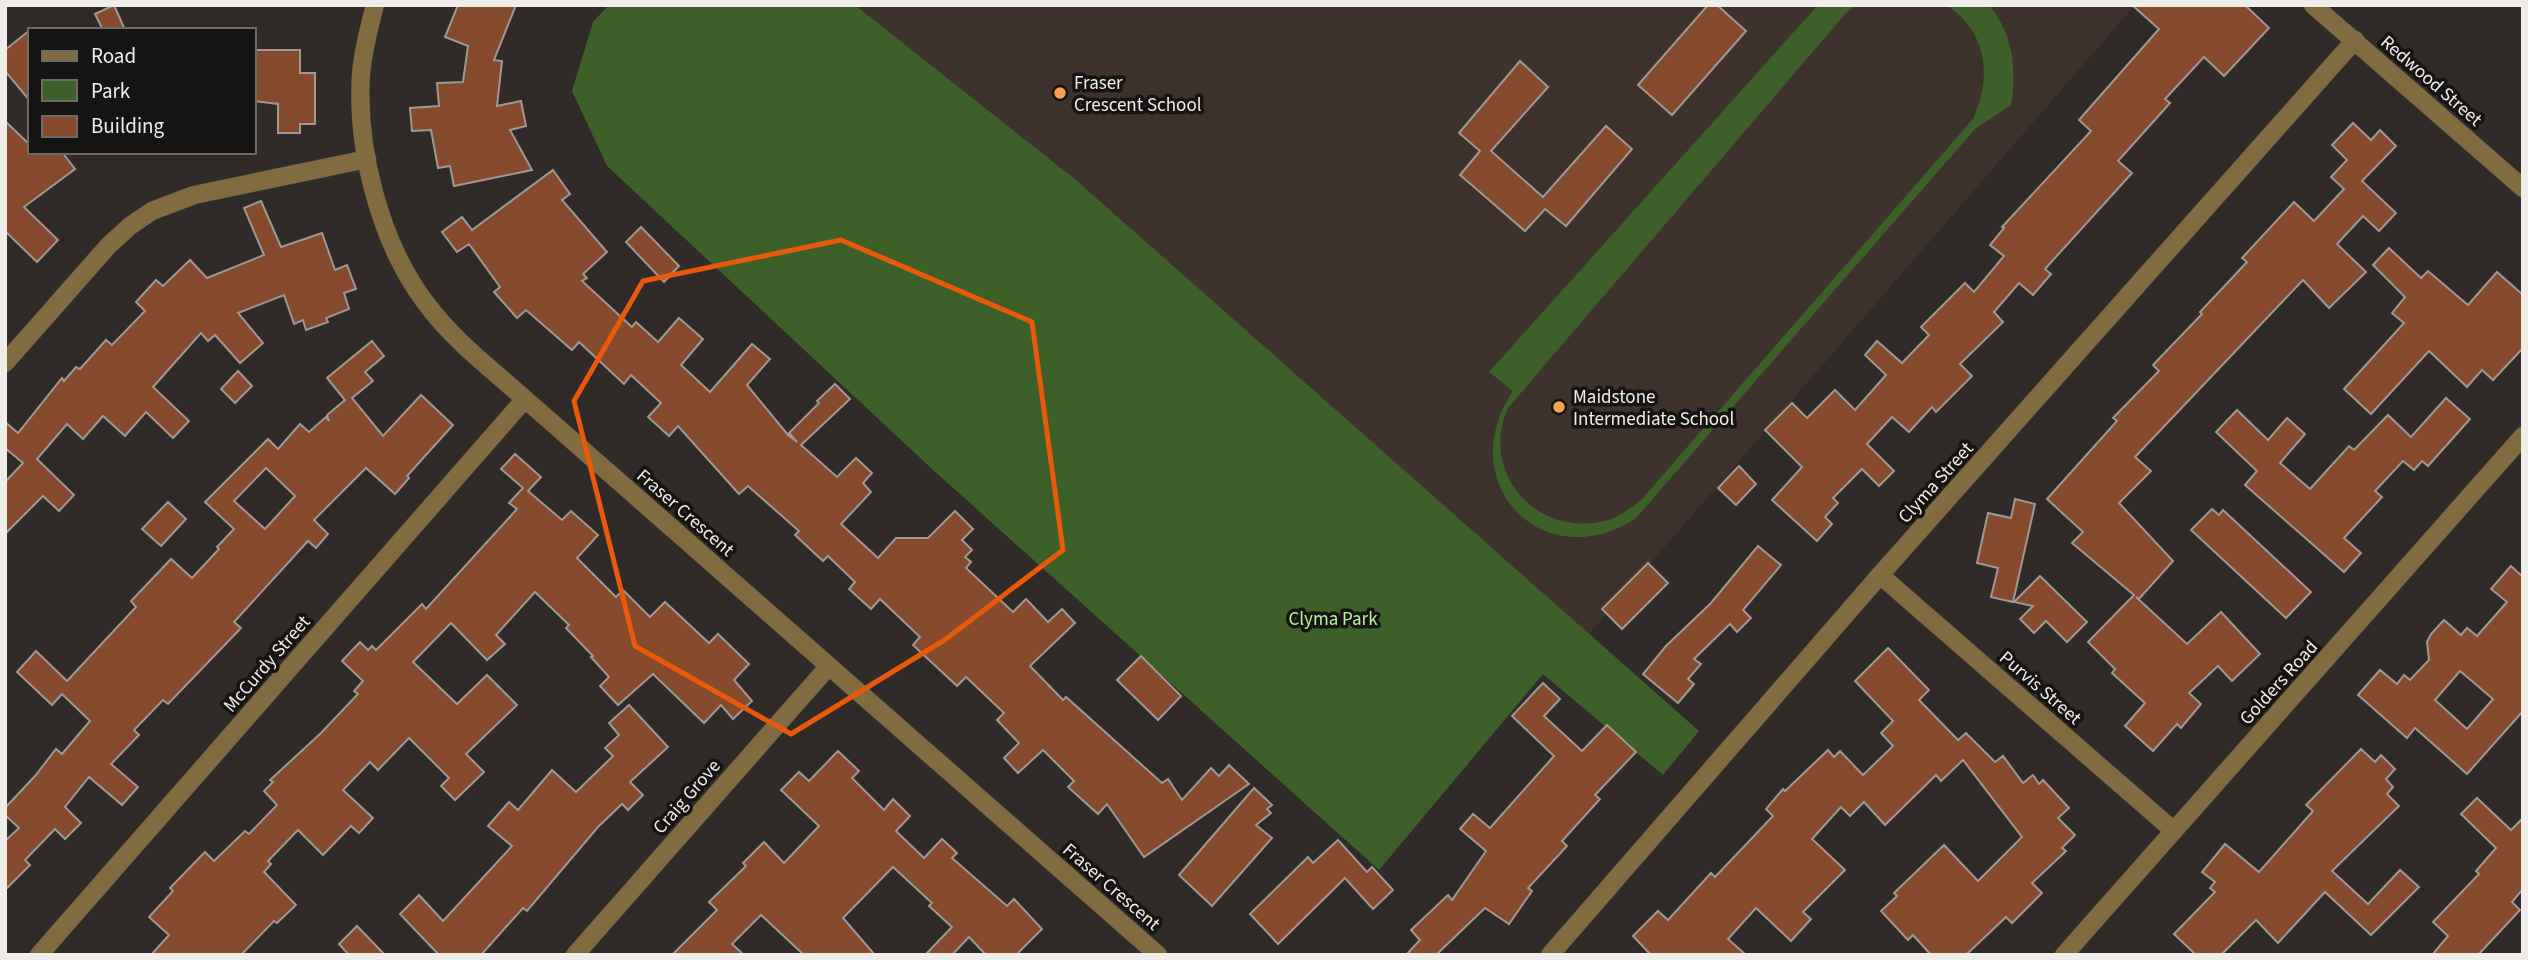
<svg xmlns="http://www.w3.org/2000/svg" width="2528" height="960" viewBox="0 0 2528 960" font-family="'Source Sans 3',sans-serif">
<rect width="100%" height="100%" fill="#302b28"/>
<path fill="#3e322d" d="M855,5H2135L1589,634L1076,180Z"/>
<g fill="#3d5f28">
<path d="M609,5H855L1076,180L1699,731L1663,775L1543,674L1379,870L932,469L607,166L572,91L593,22Z"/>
<path d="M1818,5H1857L1846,13L1508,408C1481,467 1529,531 1594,523C1613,521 1628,511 1642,499L1973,119C1992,77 1988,32 1946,5H1989C2013,34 2017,68 2011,105L1975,129L1636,518C1544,579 1451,483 1513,391L1489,372Z"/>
</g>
<g fill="#864b2c" stroke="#9f9895" stroke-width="2" fill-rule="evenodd">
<path d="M114,5L125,30H103L95,14Z"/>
<path d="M458,5H516L494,60L502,61L497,106L521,101L526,126L510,130L532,170L454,186L450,166L438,168L431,130L412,131L410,108L439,106L437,83L463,82L468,46L445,37Z"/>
<path d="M1708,5H1717L1746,31L1672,115L1638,85Z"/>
<path d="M2132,5H2245L2269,28L2224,76L2204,57L2165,99L2170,103L2118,161L2132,173L2045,269L2051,274L2033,295L2019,283L1994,312L2003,322L1960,364L1972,376L1936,412L1932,407L1909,432L1892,417L1867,444L1894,471L1879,486L1862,469L1833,498L1838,503L1825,517L1832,524L1817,541L1772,500L1802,467L1765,430L1792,403L1807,418L1835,390L1855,410L1886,375L1865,355L1877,341L1902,363L1929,335L1921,327L1965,283L1974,292L2004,256L1990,245L2004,228L2002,227L2091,131L2079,120L2159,29Z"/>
<path d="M30,30V101L5,71V50Z"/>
<path d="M254,50H300V73H315V124H300V133H278V104L254,101Z"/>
<path d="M1520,61L1548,87L1491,151L1543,197L1606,126L1632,149L1566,226L1545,209L1525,231L1460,175L1480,151L1459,133Z"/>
<path d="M5,121L30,145V152H62L75,169L24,207L58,240L37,262L5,231Z"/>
<path d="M2353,123L2371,140L2380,130L2396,146L2362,181L2396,213L2379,231L2363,216L2337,244L2366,272L2329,308L2303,280L2135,457L2151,471L2119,503L2173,561L2139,599L2136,597L2187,644L2221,612L2260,654L2232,681L2218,666L2189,693L2201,704L2181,728L2177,724L2153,751L2125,726L2145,703L2112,673L2115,669L2088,642L2134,595L2072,543L2083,532L2047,499L2117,421L2113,418L2159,371L2153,365L2202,314L2200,312L2247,262L2242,258L2294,202L2314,221L2344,189L2331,177L2347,160L2332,145Z"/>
<path d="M553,170L570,194L562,200L607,252L583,274L587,278L582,281L632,327L636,322L658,342L679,318L703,339L681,365L710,392L752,344L770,359L747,385L788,435L797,442L789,433L819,403L817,401L835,384L850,399L801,445L837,477L856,458L872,473L863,483L871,492L841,524L878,558L896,538H928L955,511L973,529L962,540L972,550L965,557L971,562L966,568L1013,612L1026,599L1048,622L1062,609L1075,623L1030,666L1063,700L1066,697L1162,783L1168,779L1182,800L1211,768L1219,776L1229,765L1249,784L1144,857L1107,804L1098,814L1068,787L1074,781L1043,750L1018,773L1004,758L1019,743L997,720L1004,713L966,677L957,686L913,645L920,637L880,599L871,609L849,589L855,582L828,556L823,561L795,535L799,531L748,486L739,494L678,426L669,436L648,417L661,403L631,375L624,384L579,342L572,350L526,310L517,318L494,292L500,287L469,244L457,252L442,232L462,217L472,230Z"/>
<path d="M261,201L281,247L322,233L335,270L347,265L356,289L344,293L349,309L326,318L328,322L306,330L303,320L294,324L284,295L238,313L263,343L240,363L215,335L208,341L201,333L153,387L189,421L173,438L146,412L125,436L103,416L83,439L67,424L37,459L74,495L59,511L43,496L5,534V482L23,463L5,448V422L18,433L62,378L64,381L76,367L80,369L106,340L112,345L145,311L136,302L156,280L163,286L190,260L207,278L264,255L244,208Z"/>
<path d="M641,227L679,266L664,282L626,242Z"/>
<path d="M2389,248L2421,278L2428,271L2468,305L2497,272L2523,295V348L2493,380L2482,370L2467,387L2429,351L2371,414L2344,389L2404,323L2392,313L2405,297L2373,265Z"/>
<path d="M372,341L384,356L365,372L373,381L352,398L383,436L421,395L453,425L407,476L409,478L395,494L366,468L314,520L328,534L316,548L308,541L234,622L241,628L168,704L163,700L134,730L139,735L111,764L138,787L122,805L89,777L65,807L81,823L65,839L55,829L25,860L30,865L5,890V841L19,828L5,815V808L35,776L56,749L62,754L90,721L62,694L52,705L17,672L36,651L67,681L136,607L131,601L171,559L192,578L219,549L217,547L234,529L205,502L268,439L278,449L300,424L309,432L326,417L329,421L327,415L345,400L327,378ZM266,468L295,496L265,529L234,501Z"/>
<path d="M238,371L252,386L235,403L221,389Z"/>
<path d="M2446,398L2470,419L2428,466L2422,461L2414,470L2403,461L2375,491L2382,497L2344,538L2361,553L2344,572L2245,485L2257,471L2216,432L2237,410L2268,440L2287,418L2305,434L2280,463L2310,489L2349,446L2354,450L2388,415L2411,437Z"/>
<path d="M515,454L541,477L528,491L562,520L571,511L598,535L577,558L616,597L623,590L650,617L665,602L709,643L718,634L749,664L734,680L752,701L733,719L721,705L704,723L653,674L618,705L600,686L609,677L591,657L593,656L566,628L569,625L535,592L496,635L505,644L487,660L451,623L413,662L457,704L487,675L517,705L466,754L484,772L455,800L441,786L449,778L409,738L378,770L370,762L343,790L373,818L359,833L351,826L323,855L298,830L268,861L271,864L264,872L296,905L277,923L274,921L241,955H151L169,935L149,917L173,891L170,888L205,852L214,861L245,831L249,834L277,805L264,791L273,782L270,780L320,734L358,694L354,691L363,681L342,661L360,642L368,650L372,646L376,650L422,604L426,609L517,509L509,503L523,488L501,469Z"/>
<path d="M1739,466L1756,484L1736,505L1718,488Z"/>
<path d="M2015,499L2035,504L2013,602L1991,597L1998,568L1977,563L1988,513L2011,518Z"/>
<path d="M168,502L186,519L161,546L142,529Z"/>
<path d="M2212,509L2219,515L2223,510L2311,592L2286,618L2191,530Z"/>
<path d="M1758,546L1781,565L1743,610L1751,618L1737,632L1730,624L1694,659L1701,664L1688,679L1694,684L1678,703L1643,674L1666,646L1711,603Z"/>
<path d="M1648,563L1668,583L1622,629L1602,609Z"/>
<path d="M2511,566L2523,577V711L2467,774L2415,728L2407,738L2358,695L2380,670L2397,684L2404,675L2410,680L2429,660L2427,642L2431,634L2444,620L2461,635L2467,628L2477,636L2507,602L2491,589ZM2460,671L2493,699L2467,729L2435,700Z"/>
<path d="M2040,576L2087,622L2067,642L2046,621L2034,633L2020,619L2033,606L2014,602Z"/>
<path d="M1888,648L1929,690L1919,700L1958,740L1966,733L1995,762L2003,756L2023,783L2033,775L2039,784L2043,780L2069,808L2058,818L2075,835L2062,848L2066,851L2032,883L2042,893L2012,923L2006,917L1966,955H1931L1913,935L1908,940L1881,911L1897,896L1894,893L1944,845L1978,881L2022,837L1963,760L1941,781L1936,775L1885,825L1864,802L1850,816L1841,807L1812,839L1845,870L1803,912L1811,919L1791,941L1756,908L1728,939L1746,955H1651L1633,936L1658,911L1668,920L1711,873L1715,877L1773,816L1766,809L1783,789L1785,791L1828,750L1834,757L1840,751L1863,775L1893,746L1881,733L1893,721L1855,681Z"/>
<path d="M1141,656L1181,696L1158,720L1117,680Z"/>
<path d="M1543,683L1560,699L1544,716L1582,751L1607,725L1636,752L1595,795L1600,799L1562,841L1567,846L1528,888L1532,891L1509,924L1485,908L1436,955H1406L1420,940L1411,930L1448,895L1452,900L1486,851L1460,829L1473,814L1490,828L1554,756L1512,716Z"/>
<path d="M629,705L668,747L630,782L643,795L628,810L622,804L598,827L527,911L523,908L481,955H439L400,914L419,895L443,921L512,846L488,826L509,802L518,810L552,770L576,792L613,756L605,748L619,735L609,723Z"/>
<path d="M2361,749L2375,762L2381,755L2395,769L2386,779L2393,787L2387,794L2399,806L2332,871L2368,904L2400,870L2419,887L2371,935L2325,892L2278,943L2256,920L2221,955H2196L2174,934L2215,892L2210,888L2215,882L2202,872L2225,844L2259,872L2313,811L2306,805Z"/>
<path d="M838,751L859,771L852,778L884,810L893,799L910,816L896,831L924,858L942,839L957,853L952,858L1007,906L1014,899L1042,929L1016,955H986L969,937L952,955H925L952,927L929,906L932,903L893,867L843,918L875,955H804L761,915L732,944L744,955H672L717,910L709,902L746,866L743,863L764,842L784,863L819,826L781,790L799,772L809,781Z"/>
<path d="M1254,788L1272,805L1267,809L1271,813L1256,825L1272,838L1212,906L1179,875Z"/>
<path d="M2477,798L2511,830L2523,818V889L2512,902L2520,910L2478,955H2432L2448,936L2433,922L2479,874L2476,871L2496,848L2461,814Z"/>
<path d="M1338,840L1367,872L1372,867L1393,890L1373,909L1345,878L1278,944L1250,914L1308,857L1313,863Z"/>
<path d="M357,926L385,955H349L339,944Z"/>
</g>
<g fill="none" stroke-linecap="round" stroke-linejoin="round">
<defs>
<g id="street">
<path d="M375,5C369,28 363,50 361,74C356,148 380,242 425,302C452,339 491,369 525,399L1158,955"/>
<path d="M2313,5L2523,188"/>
<path d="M5,363L109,245L130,226L152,211L194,195L367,159"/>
<path d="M1880,575L2174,831"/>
<path d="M39,955L525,399"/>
<path d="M575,955L829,666"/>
<path d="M1550,955L1880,575L2355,40"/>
<path d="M2064,955L2523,436"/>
</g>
</defs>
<use href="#street" stroke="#4b4643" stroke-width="19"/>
<use href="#street" stroke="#826c3f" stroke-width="18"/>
</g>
<path fill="none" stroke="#e8590c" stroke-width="5" stroke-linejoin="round" d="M841,240L1032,322L1063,550L946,639L791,734L635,646L574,401L643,281Z"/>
<g fill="#fa9f4f" stroke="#161412" stroke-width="2.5">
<circle cx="1060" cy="93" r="7"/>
<circle cx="1559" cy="407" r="7"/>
</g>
<g text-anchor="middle" stroke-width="7" stroke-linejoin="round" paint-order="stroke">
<g font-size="19" fill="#efecea" stroke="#161412">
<text transform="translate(2432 80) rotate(41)" y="7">Redwood Street</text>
<text transform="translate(1935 482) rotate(-48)" y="7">Clyma Street</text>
<text transform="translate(686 512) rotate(41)" y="7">Fraser Crescent</text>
<text transform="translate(266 663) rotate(-49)" y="7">McCurdy Street</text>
<text transform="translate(2278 682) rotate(-48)" y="7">Golders Road</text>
<text transform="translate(2041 687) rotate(41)" y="7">Purvis Street</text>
<text transform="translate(686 796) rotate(-49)" y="7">Craig Grove</text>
<text transform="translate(1112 886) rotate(41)" y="7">Fraser Crescent</text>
</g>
<g font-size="19" fill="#efecea" stroke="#161412" text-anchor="start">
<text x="1074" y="89">Fraser<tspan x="1074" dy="22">Crescent School</tspan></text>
<text x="1573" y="403">Maidstone<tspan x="1573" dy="22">Intermediate School</tspan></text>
</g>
<g font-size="19" fill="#baef9c" stroke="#161412">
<text x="1333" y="625">Clyma Park</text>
</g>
</g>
<rect width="2528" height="960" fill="none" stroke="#efecea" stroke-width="14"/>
<rect x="28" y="28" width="228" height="126" fill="#161412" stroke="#6d6a68" stroke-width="2"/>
<rect x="42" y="51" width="35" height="10" fill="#826c3f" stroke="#6d6a68" stroke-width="2"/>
<text x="91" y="63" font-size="21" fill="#efecea">Road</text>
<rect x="42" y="80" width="35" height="21" fill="#3d5f28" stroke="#6d6a68" stroke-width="2"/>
<text x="91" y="98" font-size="21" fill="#efecea">Park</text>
<rect x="42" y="116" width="35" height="21" fill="#864b2c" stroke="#6d6a68" stroke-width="2"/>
<text x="91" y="133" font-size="21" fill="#efecea">Building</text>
</svg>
